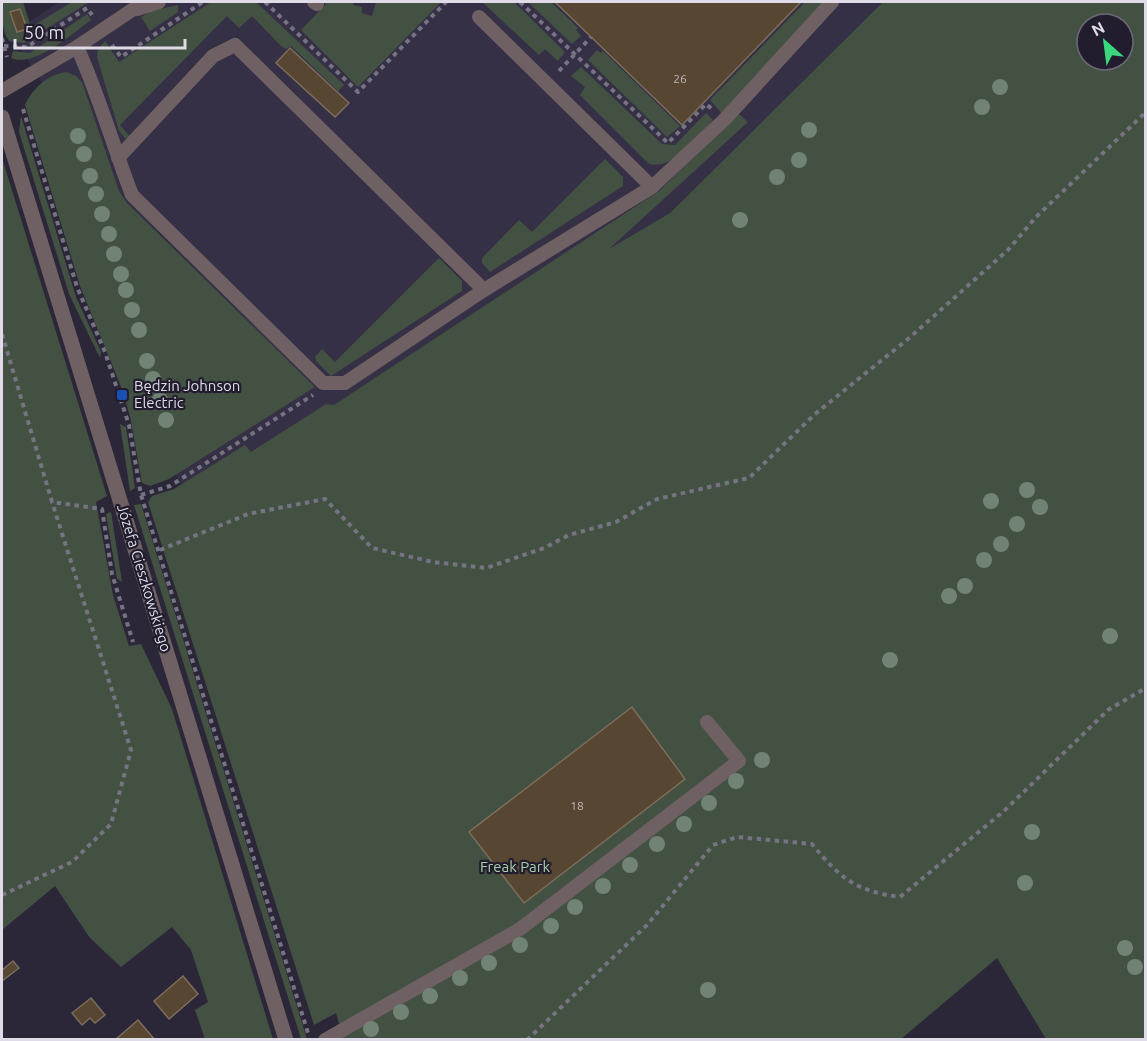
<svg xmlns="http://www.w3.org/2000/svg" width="1147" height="1041" viewBox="0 0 1147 1041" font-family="Ubuntu,sans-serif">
<rect width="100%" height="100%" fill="#2b2738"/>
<path fill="#353046" d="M59,2H883L670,213L195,509L176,475L62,114L11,34Z"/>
<g fill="#435142" fill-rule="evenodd">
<path d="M2,2H23L31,27L72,2H89L24,43L9,41C1,29 2,16 2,2Z"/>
<path d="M211,2H256L344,85L338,91L291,46L286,49L281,46L252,16L239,28L227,16L120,125L131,138H125L119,131L97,57L98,49L105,41L119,62Z"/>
<path d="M323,2H354L353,5L362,7V13L372,16L376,2H441L358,87L301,30L326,4Z"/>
<path d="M482,2H514L565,52L558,61L545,49L539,55Z"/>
<path d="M528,2H551L578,28L576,30L581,36L572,44Z"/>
<path d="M805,2H824L721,113L710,100Z"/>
<path d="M883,2H1145V1039H1046L997,958L901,1039L344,1040L336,1013L314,1025L148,502L152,496L174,489L245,445L251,452L326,404L334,405L659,191L739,114L748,122L609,249L670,213ZM1087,24H1123V60H1087Z"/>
<path d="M178,5V12L150,31L141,17L151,11Z"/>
<path d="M87,14L91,20C71,34 35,68 11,58L13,51L30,53Z"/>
<path d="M597,50L601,53L603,51L680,126L667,137L588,60Z"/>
<path d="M581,67L662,144L675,145L706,113L713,120C697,136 674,170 649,164L580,95L585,87L571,76Z"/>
<path d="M66,72L76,76L82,82L119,191L127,203L315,387L169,479L150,486L142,483L130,416L120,384L80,286L25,105C33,88 47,75 66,72Z"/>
<path d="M21,116L76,297L101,352L100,358L69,294L19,132Z"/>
<path d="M2,158L107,496L96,502L113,595L129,646L141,644L172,709L273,1039H205L195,1010L208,1002L191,950L172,927L121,967L90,938L55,886L2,930Z"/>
<path d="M605,159L623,177V186L490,272L482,263V258L519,220L532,232Z"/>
<path d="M439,258L462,281V291L331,376L316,361L315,357L322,349L335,362Z"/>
<path d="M120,424L126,427L135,488L130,491Z"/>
<path d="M141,504L307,1039H301L134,505Z"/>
<path d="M111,512L122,582L117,579L106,514Z"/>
</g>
<g fill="#574631" stroke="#7c6d5c" stroke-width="1.5">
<path d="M555,2H801L682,125Z"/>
<path d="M20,9L27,29L17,32L10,12Z"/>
<path d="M290,48L349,103L335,117L276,63Z"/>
<path d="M632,707L685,779L524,903L469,832Z"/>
<path d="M13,961L19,968L2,981V970Z"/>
<path d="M183,976L198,994L169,1019L154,1001Z"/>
<path d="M91,998L105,1015L95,1023L90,1018L82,1025L72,1013Z"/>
<path d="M138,1020L155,1040H115Z"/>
</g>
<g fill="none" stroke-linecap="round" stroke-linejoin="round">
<g stroke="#767382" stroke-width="4" stroke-dasharray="4.5 4.5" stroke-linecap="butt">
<path d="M265,2L358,92L446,2"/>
<path d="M520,2L668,143L706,104L712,109"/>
<path d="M2,38L7,57"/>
<path d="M112,45L121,57L203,2"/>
<path d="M4,46L27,47L87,8L92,15"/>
<path d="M559,71L591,37"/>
<path d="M23,109L77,287L105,352L129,425L141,495L308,1033"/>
<path d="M2,334L52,502L102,509L112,574L133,642"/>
<path d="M141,495L170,486L313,395"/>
<path d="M160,550L248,514L325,499L372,548L433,562L486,568L544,548L569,535L616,522L657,499L749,478L815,414L908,339L1008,250L1036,217L1146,112"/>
<path d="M2,895L72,862L111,824L131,750L52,502"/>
<path d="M527,1040L647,925L713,845L737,837L812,844C840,878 855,891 900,897L1004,811L1108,710L1146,688"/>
</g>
<g stroke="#6f6163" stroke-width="14">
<path d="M314,2L317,4"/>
<path d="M137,9L159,2"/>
<path d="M479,17L652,187L484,290"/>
<path d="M77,47C99,95 113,146 132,195L323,383H345L484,290L235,45L213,56L118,158"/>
<path d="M2,91L77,47L144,2"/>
<path d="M652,187L724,120L832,2"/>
<path d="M325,1040L520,929L739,761L707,722"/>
</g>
<path stroke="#6f6163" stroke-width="15" d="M2,117L286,1040"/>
</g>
<g fill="#708375">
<circle cx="1000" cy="87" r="8"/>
<circle cx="982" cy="107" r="8"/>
<circle cx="809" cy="130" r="8"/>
<circle cx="78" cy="136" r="8"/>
<circle cx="84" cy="154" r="8"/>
<circle cx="799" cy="160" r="8"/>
<circle cx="90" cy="176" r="8"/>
<circle cx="777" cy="177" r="8"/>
<circle cx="96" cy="194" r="8"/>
<circle cx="102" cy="214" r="8"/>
<circle cx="740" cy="220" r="8"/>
<circle cx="109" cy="234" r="8"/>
<circle cx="114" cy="254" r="8"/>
<circle cx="121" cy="274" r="8"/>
<circle cx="126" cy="290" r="8"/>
<circle cx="132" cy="310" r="8"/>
<circle cx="139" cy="330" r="8"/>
<circle cx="147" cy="361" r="8"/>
<circle cx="153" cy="379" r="8"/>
<circle cx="160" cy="400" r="8"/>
<circle cx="166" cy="420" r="8"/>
<circle cx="1027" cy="490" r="8"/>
<circle cx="991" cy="501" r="8"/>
<circle cx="1040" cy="507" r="8"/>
<circle cx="1017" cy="524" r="8"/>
<circle cx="1001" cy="544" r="8"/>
<circle cx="984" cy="560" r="8"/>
<circle cx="965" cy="586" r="8"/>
<circle cx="949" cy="596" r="8"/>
<circle cx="1110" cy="636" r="8"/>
<circle cx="890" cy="660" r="8"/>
<circle cx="762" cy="760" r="8"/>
<circle cx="736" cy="781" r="8"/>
<circle cx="709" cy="803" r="8"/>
<circle cx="684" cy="824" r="8"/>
<circle cx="1032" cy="832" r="8"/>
<circle cx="657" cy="844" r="8"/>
<circle cx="630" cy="865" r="8"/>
<circle cx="1025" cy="883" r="8"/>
<circle cx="603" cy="886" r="8"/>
<circle cx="575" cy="907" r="8"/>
<circle cx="551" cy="926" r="8"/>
<circle cx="520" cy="945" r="8"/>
<circle cx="1125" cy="948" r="8"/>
<circle cx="489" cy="963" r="8"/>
<circle cx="1135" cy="967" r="8"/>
<circle cx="460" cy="978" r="8"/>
<circle cx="708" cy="990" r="8"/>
<circle cx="430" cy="996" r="8"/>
<circle cx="401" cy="1012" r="8"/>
<circle cx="371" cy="1029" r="8"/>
</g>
<rect fill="#1a4fb4" stroke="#221d2e" stroke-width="2" x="116" y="389" width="12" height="12" rx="3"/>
<g text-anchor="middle" stroke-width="4.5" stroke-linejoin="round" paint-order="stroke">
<g font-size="12" fill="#bdb6ba">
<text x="680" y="83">26</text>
<text x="577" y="810">18</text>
</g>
<g font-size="15" fill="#dfdce8" stroke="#221d2e" text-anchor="start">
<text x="134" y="391">Będzin Johnson<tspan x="134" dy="17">Electric</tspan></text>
</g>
<g font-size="15" fill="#dfdce8" stroke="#221d2e">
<text transform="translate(144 578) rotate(73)" y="5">Józefa Cieszkowskiego</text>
</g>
<g font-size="15" fill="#a8cfa7" stroke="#221d2e">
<text x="515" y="872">Freak Park</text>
</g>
</g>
<rect width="1147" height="1041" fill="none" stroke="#dfdce8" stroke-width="6"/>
<g transform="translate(1105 42) rotate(332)"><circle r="28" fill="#221d2e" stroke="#6e6978" stroke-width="1.5"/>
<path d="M0-4.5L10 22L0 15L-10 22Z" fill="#3bd77e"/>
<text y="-9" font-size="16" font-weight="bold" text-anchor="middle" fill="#dfdce8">N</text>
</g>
<path d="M15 39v9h170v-9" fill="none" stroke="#dfdce8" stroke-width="3"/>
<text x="24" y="39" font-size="18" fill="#dfdce8" stroke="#221d2e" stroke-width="4.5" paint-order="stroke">50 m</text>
</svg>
